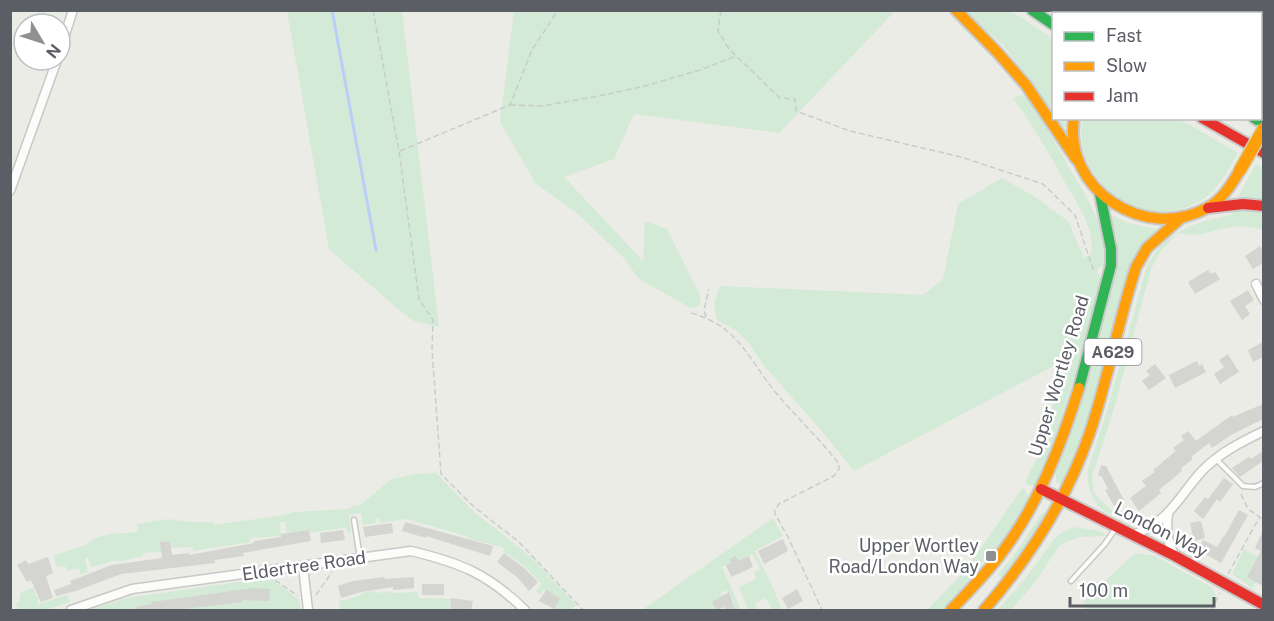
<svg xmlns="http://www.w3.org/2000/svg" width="1274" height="621" viewBox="0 0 1274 621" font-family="'Public Sans',sans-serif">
<rect width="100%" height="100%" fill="#ecece6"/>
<g fill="#d3ead6">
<path d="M287,11H402L439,327L414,321L398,309L329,249Z"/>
<path d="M514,11V10L895,11L779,133L634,114L614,159L564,177L643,261L645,221L667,229L701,298L699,306L691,308L639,279L623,257L577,213L536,184L500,122Z"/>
<path d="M964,11H1011L1053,39L1054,118L1065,119L1064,136L1033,84L1002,44Z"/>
<path d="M1143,11H1263V107L1260,106V14L1141,13Z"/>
<path d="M1021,95L1031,101L1088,200L1101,227L1105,241L1106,258L1104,266L1098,268L1097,272L1101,278C1083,349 1065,416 1036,485L1031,486L1025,483L1039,453L1067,359L854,471L821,430L765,367L748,342L737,331L717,320L714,303L720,286L923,295L943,279L958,204L1002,178L1037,198L1068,221L1084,258L1091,254C1096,226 1074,200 1062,177C1047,149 1031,124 1013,98Z"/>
<path d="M1082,119H1179L1238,153C1228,170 1219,189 1202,200C1145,235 1072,183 1082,119Z"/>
<path d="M1256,164L1263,168V201L1237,199Z"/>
<path d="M1233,210L1263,212V230C1238,222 1226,229 1202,234C1195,236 1186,234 1178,233L1160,252L1151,269L1115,405L1092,477L1094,492L1098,498L1114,512L1110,514C1092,507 1086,486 1088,469L1107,411L1146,269C1162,233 1194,222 1231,215Z"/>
<path d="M1108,213L1128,223L1157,229L1142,244L1132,261L1087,425L1064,485L1061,486L1056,481V471L1074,424L1116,266L1117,238Z"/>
<path d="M436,473L473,511L530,556L576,605L571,610H553L560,598L544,589L540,595L536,591L542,584L523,565L503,551L504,549L502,547L469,539L466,536L407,519L380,523L379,518H376V523L363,525L361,513L349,515L351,533H348L346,527L311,533L308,530L287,533L285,522H280L281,536L250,538V542L193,551V547L171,548L170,541L161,542V552L143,553V556L117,562L116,560L92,567L88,557L85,559L88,572L81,575L79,568L67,571L65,566L57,567L53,556L85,545L96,538L110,534L138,532L137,524L168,519L189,522H213L214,525L278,516L294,512L348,509L353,506L360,505L392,479L416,474Z"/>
<path d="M1023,487L1028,495L1025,507L995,553L989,551L981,565L983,567L943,610H927L965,571Z"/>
<path d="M1049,510L1050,514L1005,579L998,575L1014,555L1041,514Z"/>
<path d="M773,518L783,536L755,551L771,583L782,610H772L766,598L755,603L758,610H748L739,587L756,579L754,572L760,569L753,554L738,561L736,556L730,559L731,563L722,567L741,610H735L732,604L734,602L726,590L721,593L723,596L712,602L716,610H642Z"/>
<path d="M1076,527L1103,532L1105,536L1079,537L1060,545L1033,585L1011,610H997L1024,580L1054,539L1063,532Z"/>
<path d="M1244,549L1258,557L1256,582L1252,588L1232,574Z"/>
<path d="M1135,553L1155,556L1211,587L1216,594L1209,610H1085L1083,604L1085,600Z"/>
<path d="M273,580L299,600L301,610H89L126,598L147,595L246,581Z"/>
<path d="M33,587L36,596L39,595L40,598L37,600L38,604L67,595L70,602L45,610H18L16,603L20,601V594Z"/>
<path d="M375,591L376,593L390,591V593L418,592L419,598L450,599L449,610H340L339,600L342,601L361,595V593Z"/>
</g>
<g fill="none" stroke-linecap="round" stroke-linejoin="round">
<path stroke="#b9cff8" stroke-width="3" d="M332,10L376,250"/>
</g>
<g fill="#d4d4d0">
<path d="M1260,246L1263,252V263L1253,269L1245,256Z"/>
<path d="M1208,270L1211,274L1215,272L1220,279L1195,294L1188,282Z"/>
<path d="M1248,290L1254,300L1245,306L1250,314L1242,320L1230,301Z"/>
<path d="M1263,342V357L1253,362L1248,350Z"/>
<path d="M1228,354L1239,372L1220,384L1214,374L1224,367L1219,360Z"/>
<path d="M1197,361L1199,366L1202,364L1206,372L1175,388L1169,375Z"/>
<path d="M1155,364L1166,378L1149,390L1142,381L1150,375L1146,371Z"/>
<path d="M1263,404V419L1231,435L1212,448L1209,443L1191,457L1193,459L1181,468L1182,471L1159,490L1161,493L1139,511L1130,498L1146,486L1142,481L1155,472L1153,470L1176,451L1173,448L1184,440L1181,436L1188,431L1196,441L1232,415L1233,417Z"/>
<path d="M1263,451V461L1240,477L1232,468L1249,457L1251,459Z"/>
<path d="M1101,465L1106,466L1124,500L1114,506L1105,490L1108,489L1102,477L1098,475Z"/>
<path d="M1224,478L1233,484L1220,502L1217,499L1203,519L1194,511L1205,497L1208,499Z"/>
<path d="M1239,510L1248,515L1221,563L1202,552L1203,549L1199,547L1203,540L1217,547L1223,537H1224Z"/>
<path d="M1201,521L1205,538L1194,541L1190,523Z"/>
<path d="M405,522L493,546L490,556L426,536V538L402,531Z"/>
<path d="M392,523L393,533L365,537L363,527Z"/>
<path d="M309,530L311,541L243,553L244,556L215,560V563L121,574L76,591L56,596L54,590L71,584L70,581L112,565L162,558L160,542L170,541L172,555L189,553V555L254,543V541L281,537V534Z"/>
<path d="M343,530L345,540L321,543L320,533Z"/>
<path d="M1263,531V586L1247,577L1261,551L1255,548Z"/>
<path d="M783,539L788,551L764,564L758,551Z"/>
<path d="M504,553L523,567L538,582L529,591L518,578L497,562Z"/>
<path d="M736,556L738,561L749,556L753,567L731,577L726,565L731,563L729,559Z"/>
<path d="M48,557L53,573L46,576L53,598L41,602L31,580L27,582L17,565L26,560L28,564Z"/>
<path d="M384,577L385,579L414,577V588L393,590V587L361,592L341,598L338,586L353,581Z"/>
<rect x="422" y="584" width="22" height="11"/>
<path d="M254,588L270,589L269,601L243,600V602L235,603L175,610H136V607L152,604V602Z"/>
<path d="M797,589L803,601L788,609L782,598Z"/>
<path d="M546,590L560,598L554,609L539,601Z"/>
<path d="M729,592L735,610H726L724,607L716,610L712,602Z"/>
<path d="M451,598L473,601L471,610L450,609Z"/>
</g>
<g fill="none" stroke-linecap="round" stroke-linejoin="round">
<defs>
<g id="lane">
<path d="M1216,459L1243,486L1255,487L1264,483"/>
<path d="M354,520L360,558"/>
<path d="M1071,581L1104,545L1116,528"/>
</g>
<g id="street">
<path d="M60,50L73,10"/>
<path d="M10,191L57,60"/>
<path d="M1256,284L1264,300"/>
<path d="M1168,514C1166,529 1167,543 1175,556"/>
<path d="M1133,535C1170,521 1177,499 1201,472C1219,453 1241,442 1264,431"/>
<path d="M303,567L308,610"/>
<path d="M71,610L132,589L411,551C461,563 488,574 525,610"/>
</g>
<g id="fast">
<path d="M1032,10L1054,25"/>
<path d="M1078,10L1083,14"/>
<path d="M1131,14L1133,10"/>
<path d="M1254,118L1264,124"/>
<path d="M1079,388L1111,265V249L1100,194"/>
</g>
<g id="slow">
<path d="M956,10L997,52L1026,85L1076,159"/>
<path d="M1074,118C1063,190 1145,242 1207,208C1222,200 1232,184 1240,170"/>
<path d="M951,610C969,591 988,572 1003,551C1039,503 1061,445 1079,388"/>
<path d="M984,610C1030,557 1066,501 1089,435C1108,380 1118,322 1136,267L1147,248L1182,217"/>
</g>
<g id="jam">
<path d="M1202,118L1264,153"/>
<path d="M1208,208L1243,204L1264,206"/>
<path d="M1041,489L1175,556L1264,605"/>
</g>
</defs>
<use href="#lane" stroke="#c8c8c7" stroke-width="7"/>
<use href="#street" stroke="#c8c8c7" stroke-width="11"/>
<use href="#fast" stroke="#c8c9c8" stroke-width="14"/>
<use href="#slow" stroke="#c8c9c8" stroke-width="14"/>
<use href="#jam" stroke="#c8c9c8" stroke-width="14"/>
<g stroke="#c8cdcb" stroke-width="1.5" stroke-dasharray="6 3" stroke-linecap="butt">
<path d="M373,10L399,151L419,299L433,320L432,350L441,474L473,506L519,542L583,610"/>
<path d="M721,10L718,31L729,49L780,98L795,99L796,111L850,131L961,157L1043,184L1075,215L1093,269L1097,270"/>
<path d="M510,105L542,106L599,96L645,86L700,70L736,56"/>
<path d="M400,151L510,105L532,50L558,10"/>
<path d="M691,313C740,327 747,358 777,394C797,418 820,439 839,464V469L834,476L779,504L775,510V514L788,537L822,610"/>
<path d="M706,317L704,310L709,289"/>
<path d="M1241,494L1248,509L1264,520"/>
<path d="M1198,556L1202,549"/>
<path d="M1228,574L1259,518"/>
<path d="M275,580L298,596"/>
<path d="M316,595L332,572"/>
<path d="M1211,610L1220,593"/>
</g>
<use href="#lane" stroke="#fcfcfb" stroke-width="4"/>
<use href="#street" stroke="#fcfcfb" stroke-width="8"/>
<use href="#fast" stroke="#30b455" stroke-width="10"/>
<use href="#slow" stroke="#ff9f0a" stroke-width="10"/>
<use href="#jam" stroke="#e5322d" stroke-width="10"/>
<defs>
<path id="slow-bridge" d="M1240,170L1264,128"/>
</defs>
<use href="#slow-bridge" stroke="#d5d3b3" stroke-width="15" stroke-linecap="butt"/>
<use href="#slow-bridge" stroke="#ff9f0a" stroke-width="12"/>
</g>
<rect fill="#8e9092" stroke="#fff" stroke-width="2" x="985" y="550" width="12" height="12" rx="3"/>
<g text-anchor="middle" stroke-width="5" stroke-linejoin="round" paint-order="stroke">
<rect fill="#fff" stroke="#8c8e93" stroke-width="1.5" x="1084.5" y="339" width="57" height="26" rx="4.5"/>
<g font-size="16" font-weight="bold" fill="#5b5e65">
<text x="1113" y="358">A629</text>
</g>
<g font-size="18" fill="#5b5e65" stroke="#fff">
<text transform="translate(1059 376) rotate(-73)" y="6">Upper Wortley Road</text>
<text transform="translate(1161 530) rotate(27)" y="6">London Way</text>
<text transform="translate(304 566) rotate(-8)" y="6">Eldertree Road</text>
</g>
<g font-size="18" fill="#5b5e65" stroke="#fff" text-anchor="end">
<text x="979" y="552">Upper Wortley<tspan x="979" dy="21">Road/London Way</tspan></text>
</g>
</g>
<rect width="1274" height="621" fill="none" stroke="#5b5e65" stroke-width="24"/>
<rect x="1052" y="12" width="210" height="108" fill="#ffffff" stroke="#bdbfc1" stroke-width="1.5"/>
<rect x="1064" y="32" width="30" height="9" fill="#30b455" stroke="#bdbfc1" stroke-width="1.5"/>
<text x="1106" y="42" font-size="18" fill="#5b5e65">Fast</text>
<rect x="1064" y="62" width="30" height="9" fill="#ff9f0a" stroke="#bdbfc1" stroke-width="1.5"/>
<text x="1106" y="72" font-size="18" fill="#5b5e65">Slow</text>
<rect x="1064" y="92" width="30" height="9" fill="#e5322d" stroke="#bdbfc1" stroke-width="1.5"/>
<text x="1106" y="102" font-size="18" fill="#5b5e65">Jam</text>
<g transform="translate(42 42) rotate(129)"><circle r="28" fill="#ffffff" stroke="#bdbfc1" stroke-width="1.5"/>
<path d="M0-4.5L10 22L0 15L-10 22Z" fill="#8e9092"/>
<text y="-9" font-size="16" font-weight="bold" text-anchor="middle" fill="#5b5e65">N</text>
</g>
<path d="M1070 597v9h144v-9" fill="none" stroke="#5b5e65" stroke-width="3"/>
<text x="1079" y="597" font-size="18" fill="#5b5e65" stroke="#ffffff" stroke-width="4.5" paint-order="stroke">100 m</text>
</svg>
